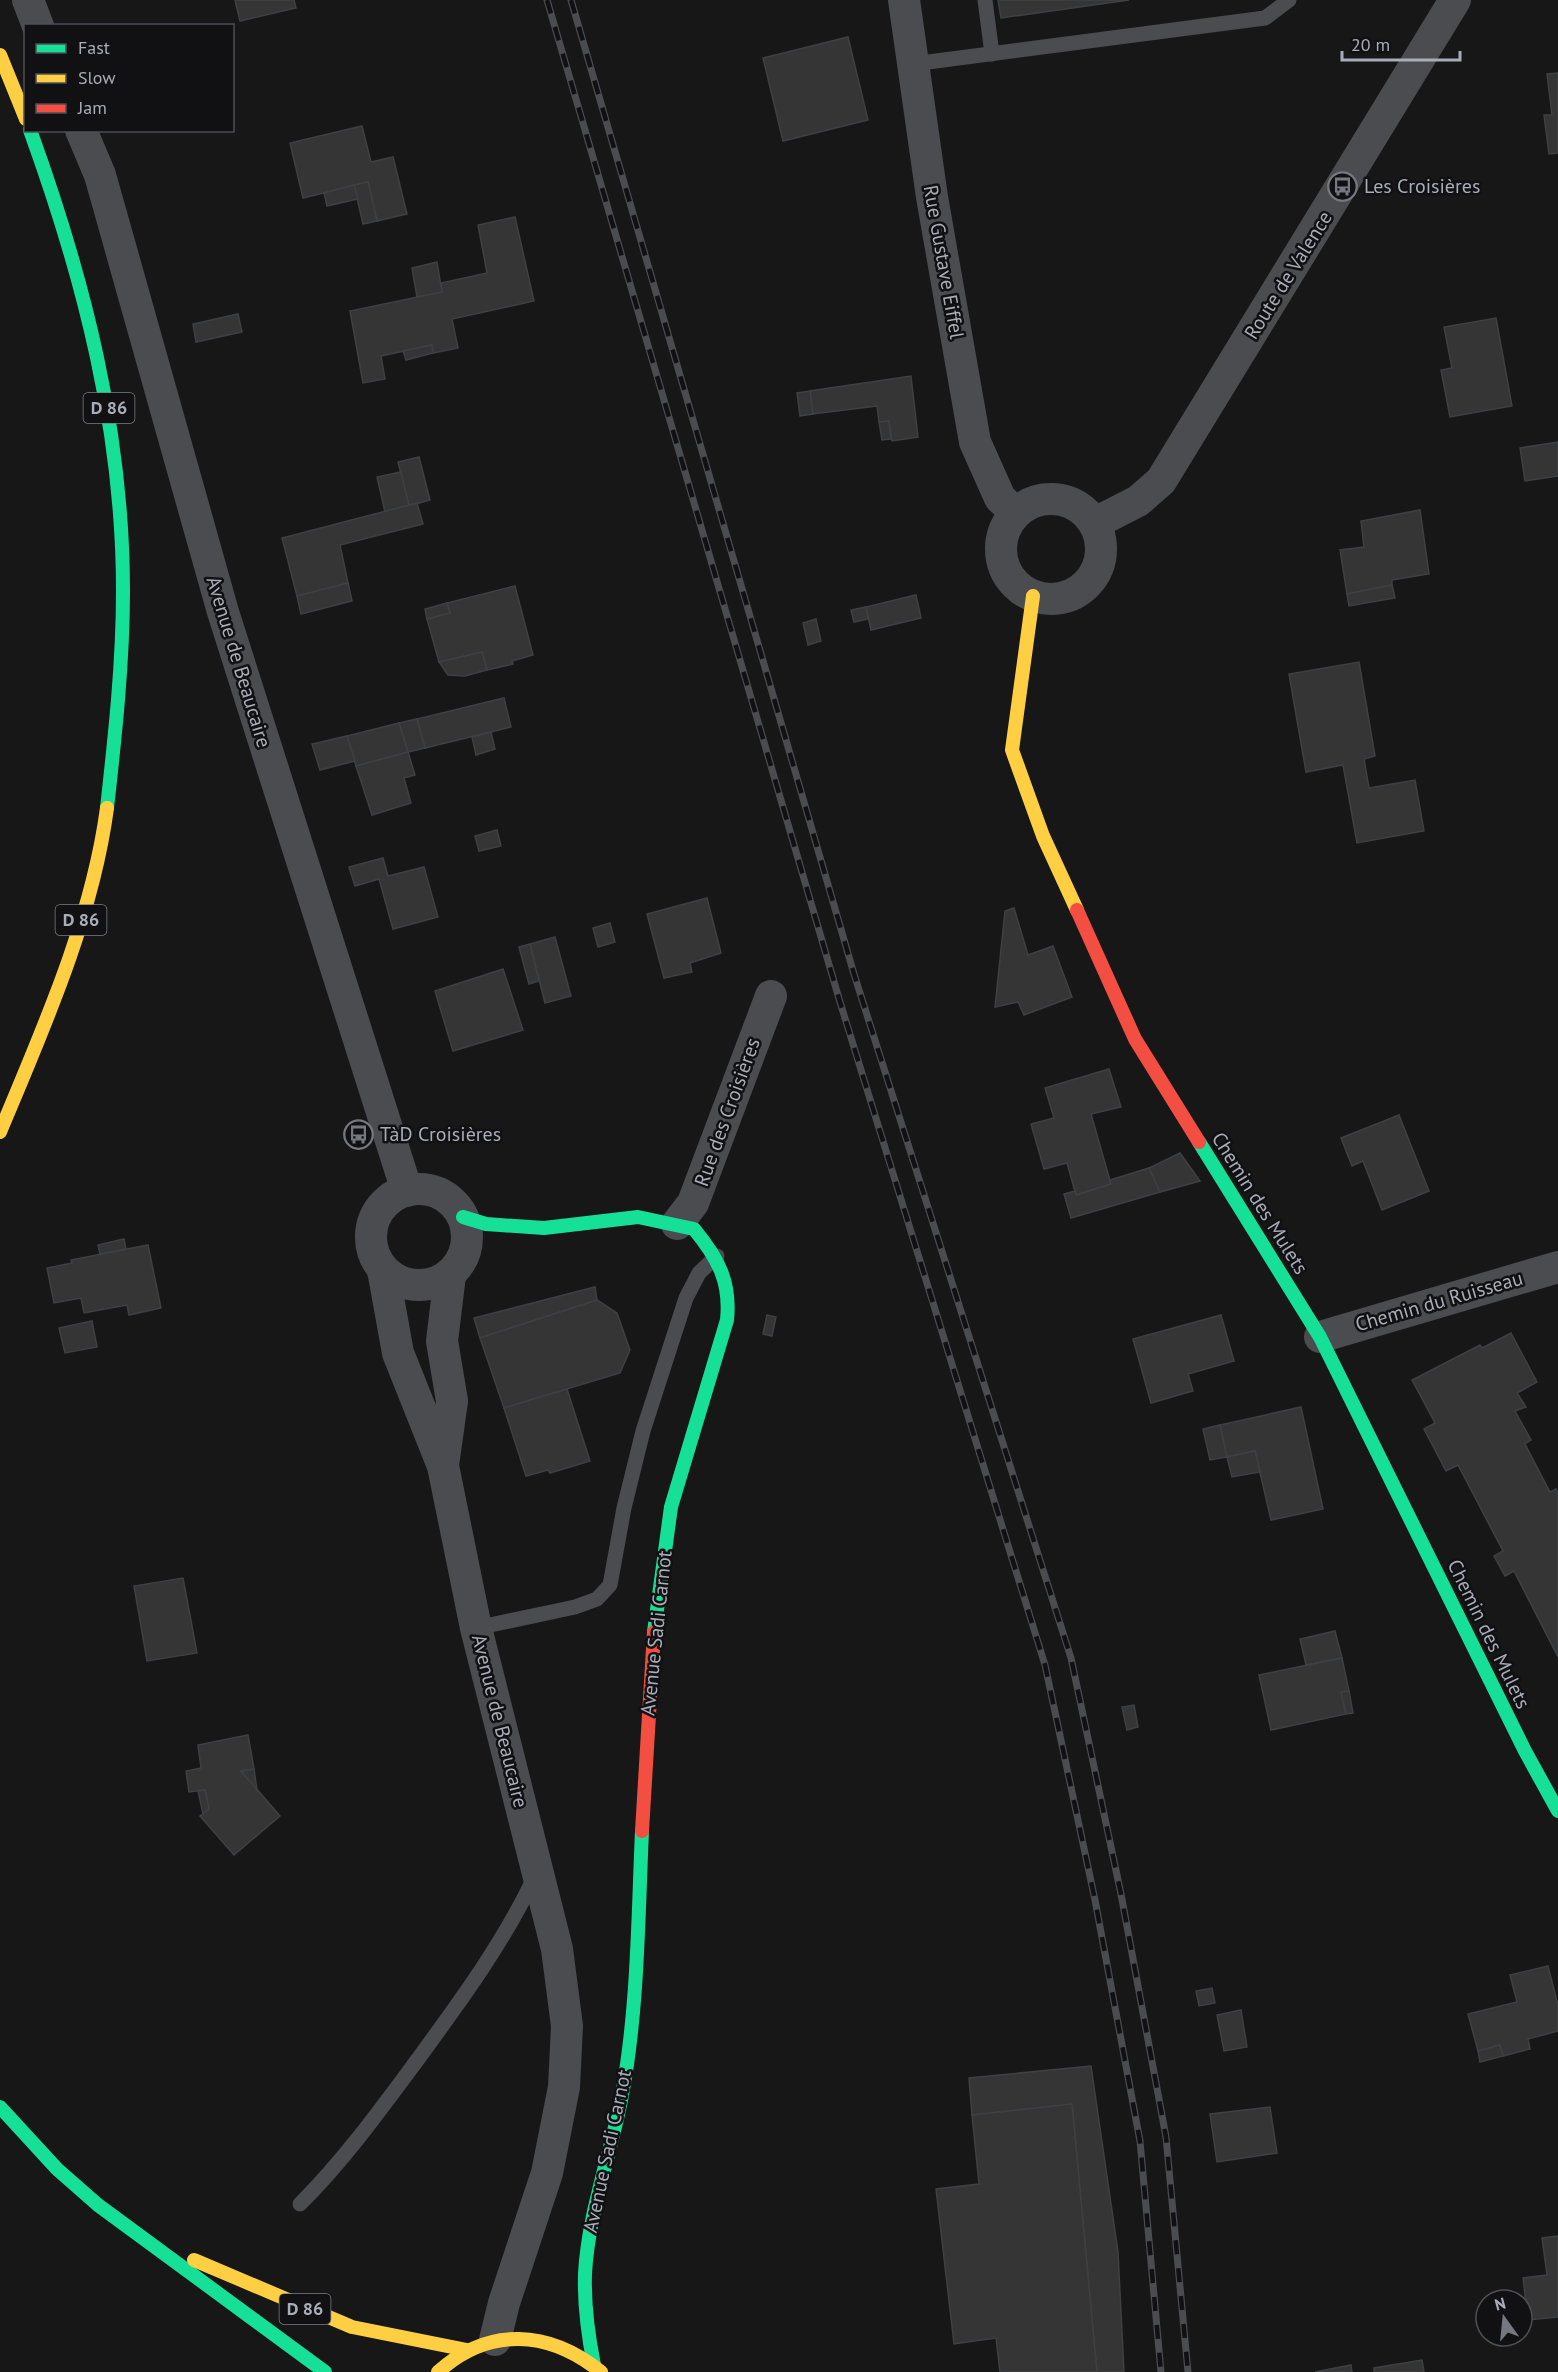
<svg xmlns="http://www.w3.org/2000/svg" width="1558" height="2372" viewBox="0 0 1558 2372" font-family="'PT Sans',sans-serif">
<rect width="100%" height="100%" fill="#171717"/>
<g fill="#353536" stroke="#3f4043" stroke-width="1.5">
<path d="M235,0H294L296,8L240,21Z"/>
<path d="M998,0H1129L1001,18Z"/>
<path d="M848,37L868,120L783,141L763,58Z"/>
<path d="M1558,73V153L1549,154L1544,115H1552L1547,74Z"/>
<path d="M362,126L371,162L393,157L407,214L377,221L368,182L303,198L290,143Z"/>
<path d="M368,182L377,221L363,224L354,185Z"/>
<path d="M354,185L358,199L327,206L324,193Z"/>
<path d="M515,217L534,301L452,319L458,348L433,353L432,345L381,356L385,379L363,383L350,311L442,292L441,283L487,273L478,225Z"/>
<path d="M437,262L442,292L417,297L412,268Z"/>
<path d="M238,314L242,332L196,342L193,324Z"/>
<path d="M1496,318L1512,406L1450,417L1441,370L1452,368L1444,327Z"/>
<path d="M432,345L433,353L406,360L403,351Z"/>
<path d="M911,376L918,437L892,441L889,421L879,422L877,406L813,414L810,391Z"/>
<path d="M810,391L813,414L800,416L797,393Z"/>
<path d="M889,421L891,439L882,440L879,422Z"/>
<path d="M1558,442V476L1525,481L1520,448Z"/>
<path d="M419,457L430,500L409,506L398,462Z"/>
<path d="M401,472L409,506L385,512L377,477Z"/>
<path d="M417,503L423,524L340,545L348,583L297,596L282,538Z"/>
<path d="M1420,510L1429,574L1392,580V585L1347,594L1340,550L1364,547L1361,521Z"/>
<path d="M348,583L352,601L301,614L297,596Z"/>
<path d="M1392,585L1395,598L1349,606L1347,594Z"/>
<path d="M515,586L533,655L512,661L513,664L487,670L482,652L439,662L427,619L450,613L447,603Z"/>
<path d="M916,595L921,618L871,630L866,607Z"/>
<path d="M447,603L450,613L427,619L425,609Z"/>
<path d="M866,607L868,619L854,622L851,610Z"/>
<path d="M816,619L821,641L808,645L803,623Z"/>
<path d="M482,652L487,670L465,676L448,675L439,662Z"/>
<path d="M1359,662L1375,756L1364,759L1369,788L1415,780L1424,831L1357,843L1343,765L1306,772L1289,674Z"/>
<path d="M504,698L511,727L425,748L417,719Z"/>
<path d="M417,719L425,748L408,752L399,723Z"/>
<path d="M399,723L408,752L356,766L347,736Z"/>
<path d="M491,732L495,749L476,755L472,737Z"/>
<path d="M347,736L355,761L320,770L312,744Z"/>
<path d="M408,752L415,775L404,778L411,803L372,815L356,766Z"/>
<path d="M497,830L501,846L479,851L475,836Z"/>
<path d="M383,858L388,876L424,867L438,917L393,929L379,879L355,886L349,867Z"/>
<path d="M707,898L721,953L690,963L692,972L664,978L647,914Z"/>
<path d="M1014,908L1028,955L1053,946L1072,997L1024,1015L1018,1002L995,1007L1005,911Z"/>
<path d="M610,923L615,942L598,947L593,928Z"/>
<path d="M555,937L571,996L545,1003L530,944Z"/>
<path d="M530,944L539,981L529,984L519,947Z"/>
<path d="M503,969L523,1030L453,1051L435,991Z"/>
<path d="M1109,1069L1121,1107L1091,1114L1111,1184L1076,1195L1067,1163L1044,1169L1031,1124L1054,1118L1045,1088Z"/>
<path d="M1399,1115L1429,1191L1382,1210L1363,1161L1352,1166L1341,1138Z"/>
<path d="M1180,1153L1200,1181L1160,1192L1149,1168Z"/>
<path d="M1149,1168L1160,1192L1071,1218L1064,1194L1075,1191L1076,1195L1111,1184L1110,1180Z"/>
<path d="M124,1239L126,1249L100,1254L98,1245Z"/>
<path d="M148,1245L161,1308L129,1315L127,1305L84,1313L81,1298L54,1303L47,1268L72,1263L71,1260Z"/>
<path d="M595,1287L597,1300L480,1338L474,1318Z"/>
<path d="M597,1300L617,1313L630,1350L620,1373L504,1408L480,1338Z"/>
<path d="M767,1315L776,1317L772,1336L763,1334Z"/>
<path d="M1221,1315L1234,1361L1188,1374L1193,1391L1151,1403L1133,1339Z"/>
<path d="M92,1321L97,1347L65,1353L59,1328Z"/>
<path d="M1511,1333L1537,1382L1517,1393L1526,1407L1515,1411L1531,1440L1525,1444L1550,1492L1556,1489L1558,1493V1657L1514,1571L1505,1576L1494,1556L1503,1551L1458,1465L1446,1471L1424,1429L1435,1423L1412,1380L1480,1345L1482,1348Z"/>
<path d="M567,1389L590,1461L550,1473L548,1470L526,1476L504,1408Z"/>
<path d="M1301,1407L1323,1509L1271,1520L1255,1451L1227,1457L1220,1425Z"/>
<path d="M1220,1425L1227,1457L1210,1460L1203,1429Z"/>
<path d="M1255,1451L1260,1472L1232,1477L1227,1457Z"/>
<path d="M183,1578L197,1653L147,1661L134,1586Z"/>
<path d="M1335,1631L1342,1658L1306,1665L1300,1639Z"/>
<path d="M1342,1658L1349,1691L1341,1692L1346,1714L1271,1730L1259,1675Z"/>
<path d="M1349,1691L1353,1713L1346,1714L1341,1692Z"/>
<path d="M1134,1705L1138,1727L1127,1730L1122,1707Z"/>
<path d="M248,1735L254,1769L241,1771L280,1816L234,1855L200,1816L209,1809L205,1790L189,1792L186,1771L201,1768L198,1745Z"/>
<path d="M254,1769L257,1790L241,1771Z"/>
<path d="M205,1790L209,1809L203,1814L198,1791Z"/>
<path d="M1548,1966L1558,2005V2031L1528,2039L1530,2049L1503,2056L1500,2045L1478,2051L1468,2014L1517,2002L1510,1975Z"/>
<path d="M1212,1988L1215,2003L1199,2006L1196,1991Z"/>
<path d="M1241,2010L1247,2047L1224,2051L1217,2015Z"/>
<path d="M1500,2045L1503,2056L1480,2062L1478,2051Z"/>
<path d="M1091,2066L1118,2252L1124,2372H1097L1072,2104L972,2115L969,2078Z"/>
<path d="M1072,2104L1097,2372H1000L996,2338L954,2344L936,2189L979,2184L972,2115Z"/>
<path d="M1270,2107L1277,2153L1217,2162L1210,2114Z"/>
<path d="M1558,2236V2317L1528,2320L1523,2278L1547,2275L1542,2238Z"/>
<path d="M1422,2360L1424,2372H1374V2368Z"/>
<path d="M1351,2365L1352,2372H1315Z"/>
</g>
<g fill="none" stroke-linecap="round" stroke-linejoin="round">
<g stroke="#4b4c50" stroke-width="15">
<path d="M985,0L992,54"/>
<path d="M913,64L1265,18L1289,0"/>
<path d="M476,1628L575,1607L597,1599L610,1585L624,1508L643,1431L686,1298L699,1273L717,1256"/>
<path d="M300,2204C344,2160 381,2109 418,2059C461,2000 504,1942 535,1876"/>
</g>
<g stroke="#4b4c50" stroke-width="32">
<path d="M28,0L38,26"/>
<path d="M904,0L932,197L975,442L1000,498L1015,512"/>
<path d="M81,130L100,175L223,612L407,1191"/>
<circle cx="1051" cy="549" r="50"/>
<path d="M1095,523L1138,501L1161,481L1455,0"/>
<circle cx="419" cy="1237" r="48"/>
<path d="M677,1224L693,1203L771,996"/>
<path d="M383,1270L398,1353L443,1466L476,1628L557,1949L567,2026L564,2087L547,2173L504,2303L495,2340"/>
<path d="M1320,1337L1558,1267"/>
<path d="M443,1465L452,1401L442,1341L450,1275"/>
</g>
<g stroke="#16e098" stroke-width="14">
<path d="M30,130C84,279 123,431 123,591C123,663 115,736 107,808"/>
<path d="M1199,1142L1320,1337L1525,1751L1558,1811"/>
<path d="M463,1217L486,1224L544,1228L638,1217L694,1229C718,1258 731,1282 727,1320L671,1507L654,1632"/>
<path d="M0,2107L57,2169L98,2205L325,2372"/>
<path d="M594,2365C588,2335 584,2305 585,2274C588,2214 611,2154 622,2095C638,2009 638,1918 642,1831"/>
</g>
<g stroke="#ffcf43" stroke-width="14">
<path d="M0,55L26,119"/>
<path d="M1033,596L1012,750L1043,836L1077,910"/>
<path d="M0,1132C43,1029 92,920 107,808"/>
<path d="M194,2260L352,2327L467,2350"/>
<path d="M438,2372C489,2326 549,2330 601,2372"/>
</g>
<g stroke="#f24e42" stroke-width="14">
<path d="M1077,910L1135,1039L1199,1142"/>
<path d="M642,1831L654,1632"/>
</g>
<defs>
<g id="rail">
<path d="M547,0L840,1002L1045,1665L1095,1900L1140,2141L1161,2372"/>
<path d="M571,0L854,974L1071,1658L1121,1894L1166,2137L1188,2372"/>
</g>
</defs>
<use href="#rail" stroke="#4b4c4f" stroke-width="7"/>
<use href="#rail" stroke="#111113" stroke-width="4.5" stroke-dasharray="14" stroke-linecap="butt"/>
</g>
<defs>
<symbol id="bus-ring" viewBox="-11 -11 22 22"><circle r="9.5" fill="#111113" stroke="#757880" stroke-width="1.5"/><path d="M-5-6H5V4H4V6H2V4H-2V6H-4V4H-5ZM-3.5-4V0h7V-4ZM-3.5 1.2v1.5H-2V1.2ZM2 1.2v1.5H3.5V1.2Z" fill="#757880"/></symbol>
</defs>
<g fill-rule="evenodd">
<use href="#bus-ring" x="1326" y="170" width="33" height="33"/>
<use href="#bus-ring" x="342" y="1118" width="33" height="33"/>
</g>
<g text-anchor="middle" stroke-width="5" stroke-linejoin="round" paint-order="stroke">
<g fill="#111113" stroke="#7b7e86" stroke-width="1.5">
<rect x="83.5" y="393" width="51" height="30" rx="4.5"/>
<rect x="55.5" y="905" width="51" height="30" rx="4.5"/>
<rect x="279.5" y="2294" width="51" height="30" rx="4.5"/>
</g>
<g font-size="18" font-weight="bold" fill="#a8adb8">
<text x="109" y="414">D 86</text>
<text x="81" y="926">D 86</text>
<text x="305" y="2315">D 86</text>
</g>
<g font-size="20" fill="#a8adb8" stroke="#111113" text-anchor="start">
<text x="1364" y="193">Les Croisières</text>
<text x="380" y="1141">TàD Croisières</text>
</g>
<g font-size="20" fill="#a8adb8" stroke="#111113">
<text transform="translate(944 262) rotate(80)" y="7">Rue Gustave Eiffel</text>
<text transform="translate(1288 275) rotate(-58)" y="7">Route de Valence</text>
<text transform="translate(239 662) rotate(73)" y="7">Avenue de Beaucaire</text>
<text transform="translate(727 1112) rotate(-70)" y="7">Rue des Croisières</text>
<text transform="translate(1260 1203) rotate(58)" y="7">Chemin des Mulets</text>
<text transform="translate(1439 1301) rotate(-16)" y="7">Chemin du Ruisseau</text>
<text transform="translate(656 1633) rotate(-84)" y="7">Avenue Sadi Carnot</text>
<text transform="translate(1489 1634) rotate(64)" y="7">Chemin des Mulets</text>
<text transform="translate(500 1721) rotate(76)" y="7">Avenue de Beaucaire</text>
<text transform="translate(607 2151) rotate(-78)" y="7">Avenue Sadi Carnot</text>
</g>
</g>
<rect x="24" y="24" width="210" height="108" fill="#111113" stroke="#4d4f55" stroke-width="1.5"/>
<rect x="36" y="44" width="30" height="9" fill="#16e098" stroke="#4d4f55" stroke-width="1.5"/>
<text x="78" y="54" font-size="18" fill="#a8adb8">Fast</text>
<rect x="36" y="74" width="30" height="9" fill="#ffcf43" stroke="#4d4f55" stroke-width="1.5"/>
<text x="78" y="84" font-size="18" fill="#a8adb8">Slow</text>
<rect x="36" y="104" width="30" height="9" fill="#f24e42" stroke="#4d4f55" stroke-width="1.5"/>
<text x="78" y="114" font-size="18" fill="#a8adb8">Jam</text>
<g transform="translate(1504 2318) rotate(345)"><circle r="28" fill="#111113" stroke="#4d4f55" stroke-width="1.5"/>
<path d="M0-4.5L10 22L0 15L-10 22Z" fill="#757880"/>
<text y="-9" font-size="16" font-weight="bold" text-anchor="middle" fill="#a8adb8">N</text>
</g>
<path d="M1342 51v9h118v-9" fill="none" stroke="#a8adb8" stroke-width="3"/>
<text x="1351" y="51" font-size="18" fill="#a8adb8" stroke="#111113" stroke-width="4.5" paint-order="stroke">20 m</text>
</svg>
